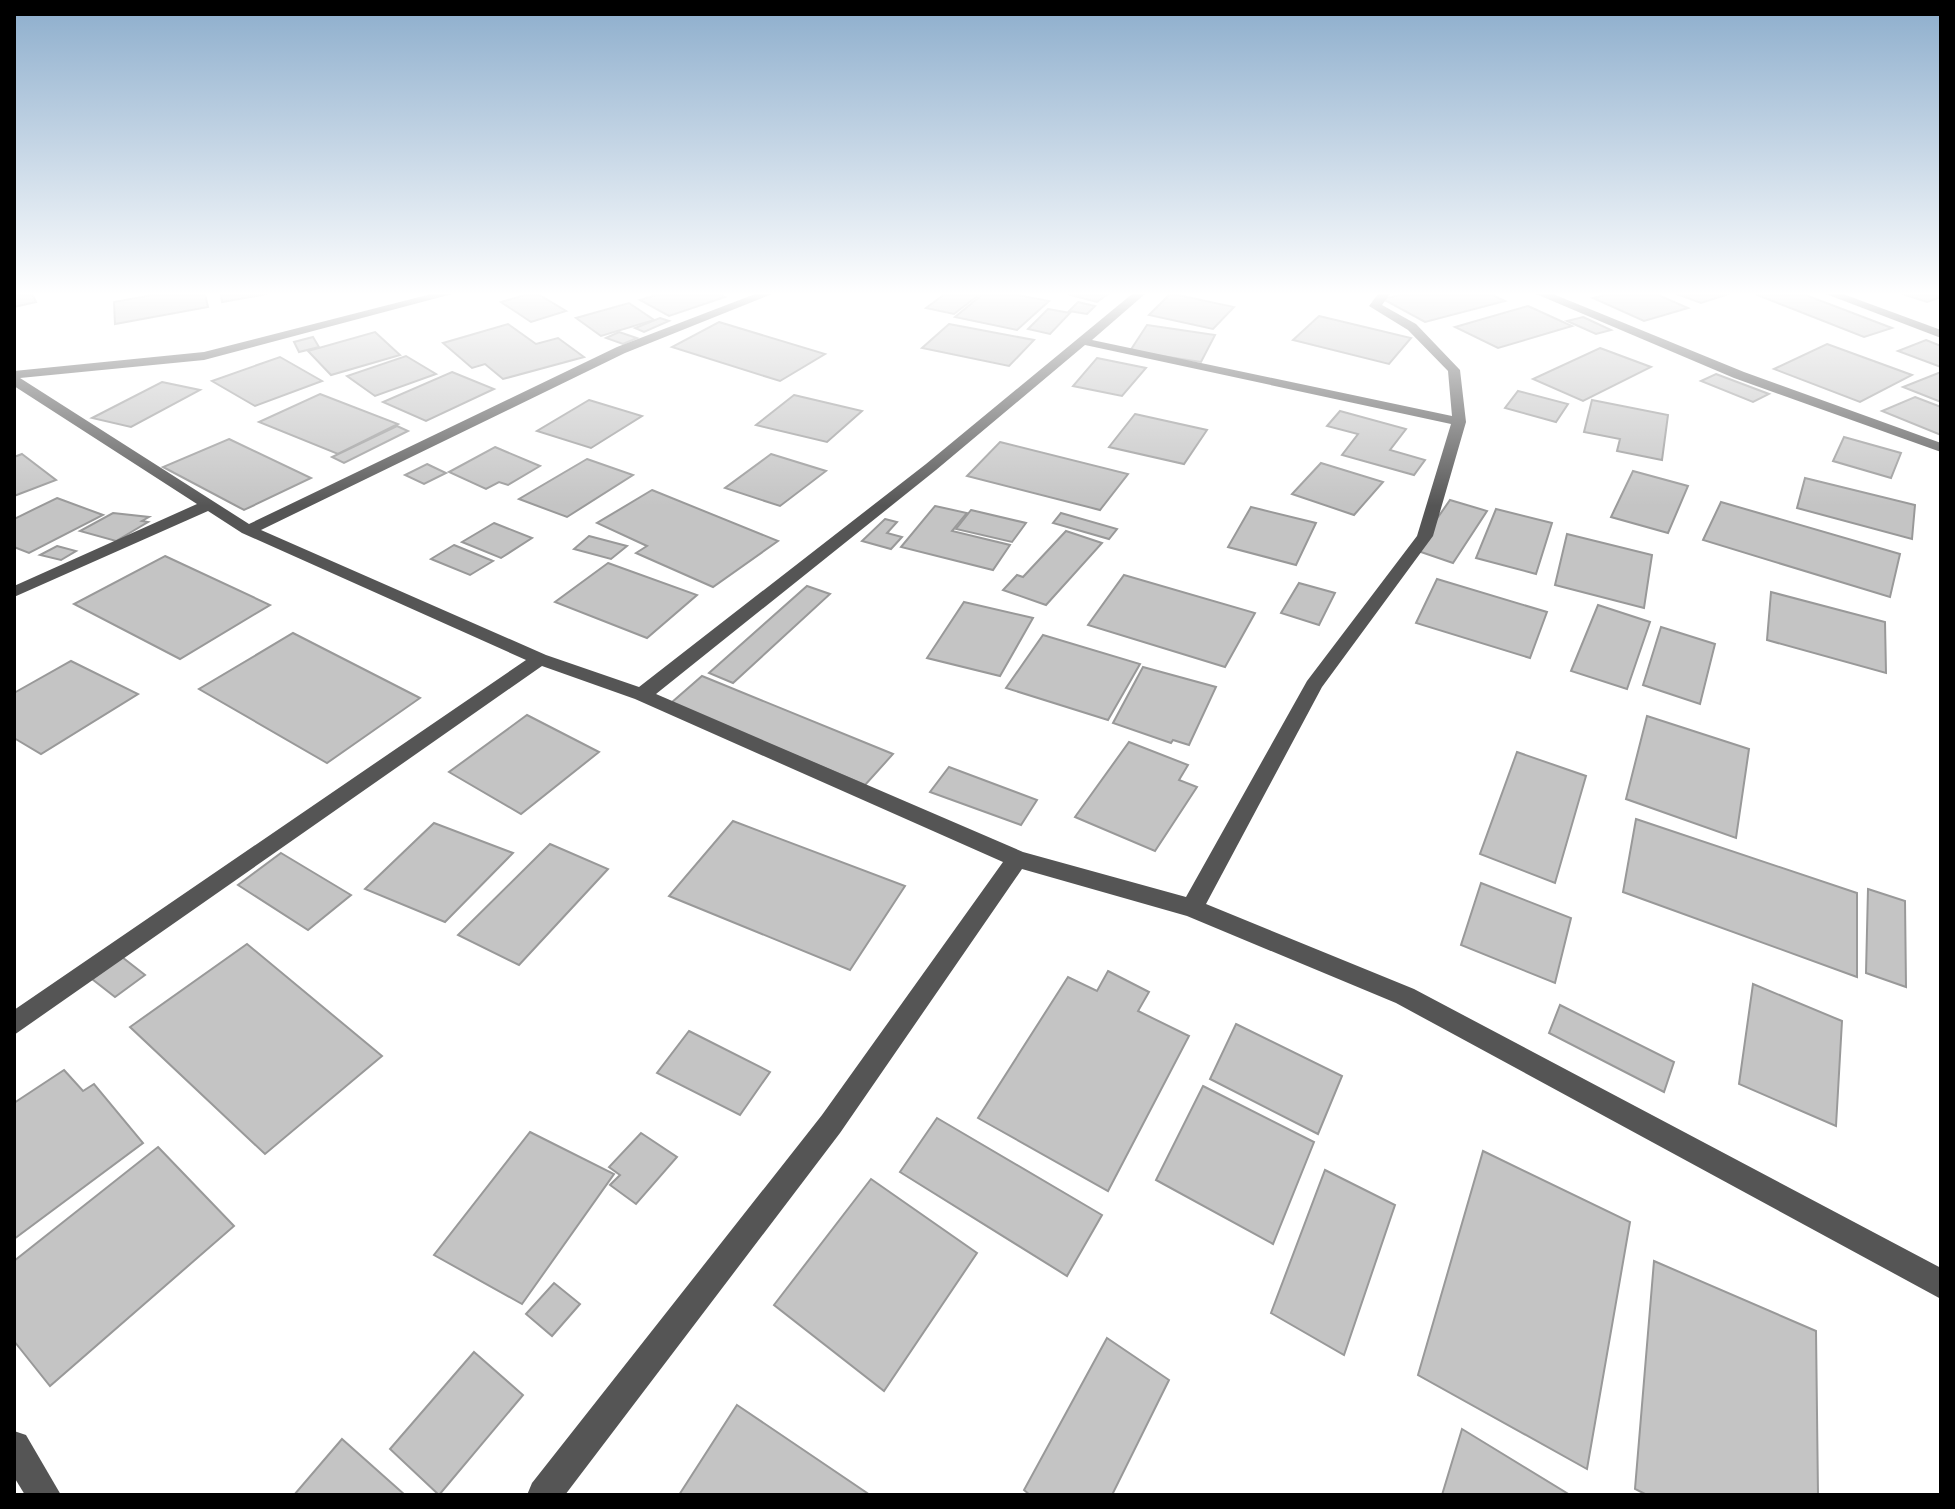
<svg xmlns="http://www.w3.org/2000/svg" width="1955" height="1509" viewBox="0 0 1955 1509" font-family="'PT Sans',sans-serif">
<rect width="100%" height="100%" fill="#fff"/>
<g fill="#c4c4c4" stroke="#999" stroke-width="2">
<path d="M14,294H32L36,302L14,307Z"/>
<path d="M158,294H205L208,307L115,324L114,302Z"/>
<path d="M221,294H267L222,302Z"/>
<path d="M528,294H538L566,311L531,322L501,302Z"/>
<path d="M659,294H720L725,297L669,316L640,300Z"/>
<path d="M945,294H980L954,314L926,308Z"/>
<path d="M983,294H1012L1049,301L1017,330L955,317Z"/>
<path d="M1067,294H1108L1097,302Z"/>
<path d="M1170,294H1173L1234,307L1213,329L1149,315Z"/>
<path d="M1404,294H1490L1505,301L1425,322L1383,299Z"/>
<path d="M1608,294H1656L1688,308L1644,321L1593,298Z"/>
<path d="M1677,294H1728L1701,303Z"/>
<path d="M1755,294H1803L1892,328L1864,337Z"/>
<path d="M1903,294H1932L1941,297L1927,302Z"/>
<path d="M1078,302L1095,306L1087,314L1069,311Z"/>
<path d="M629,303L654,320L601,336L576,318Z"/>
<path d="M1528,306L1572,326L1498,348L1455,327Z"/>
<path d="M1048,309L1070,313L1050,334L1028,329Z"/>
<path d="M1319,316L1411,338L1389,364L1293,340Z"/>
<path d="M1583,317L1611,330L1596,334L1567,321Z"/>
<path d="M660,318L669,321L644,332L635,328Z"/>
<path d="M719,322L825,354L780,381L672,347Z"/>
<path d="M508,324L536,344L558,338L584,357L503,379L485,364L472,368L443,343Z"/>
<path d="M949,324L1034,340L1009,366L922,348Z"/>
<path d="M1147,325L1215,335L1201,362L1130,351Z"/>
<path d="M375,332L400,355L331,375L308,351Z"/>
<path d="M619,332L637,338L623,344L606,338Z"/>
<path d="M313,337L319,347L299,352L294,342Z"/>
<path d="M1926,340L1941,346V367L1898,351Z"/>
<path d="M1827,344L1912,375L1860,402L1774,369Z"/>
<path d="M1600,348L1651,367L1583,401L1533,379Z"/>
<path d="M406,356L436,374L375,396L347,376Z"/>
<path d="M280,357L322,381L255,406L212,381Z"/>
<path d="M1097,358L1146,368L1122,396L1073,386Z"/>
<path d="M452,372L494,389L426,421L383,402Z"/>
<path d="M1941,372V402L1903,387Z"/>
<path d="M1716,374L1769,394L1753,402L1701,381Z"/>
<path d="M162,382L200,390L131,427L92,418Z"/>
<path d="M1518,391L1568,404L1556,422L1505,408Z"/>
<path d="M320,394L398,424L338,454L259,422Z"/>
<path d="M794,395L862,411L827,442L756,425Z"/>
<path d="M1915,397L1941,407V435L1882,411Z"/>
<path d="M589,400L642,416L591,448L537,431Z"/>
<path d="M1592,400L1668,415L1662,460L1617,451L1620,439L1584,432Z"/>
<path d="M1340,411L1406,429L1390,450L1425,460L1414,475L1342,455L1358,434L1327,426Z"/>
<path d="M1135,414L1207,430L1184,464L1109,447Z"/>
<path d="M397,426L408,431L344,463L332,457Z"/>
<path d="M1844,437L1901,453L1891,478L1833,461Z"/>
<path d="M229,439L311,478L244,510L163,467Z"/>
<path d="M1000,442L1128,474L1100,510L967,476Z"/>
<path d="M495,447L540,466L508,485L499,482L486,489L449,472Z"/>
<path d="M22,454L56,480L14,496V457Z"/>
<path d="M771,454L826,471L780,506L725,488Z"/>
<path d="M587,459L633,475L567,517L519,499Z"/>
<path d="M1321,463L1383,482L1354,515L1292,494Z"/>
<path d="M427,464L446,473L424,484L405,475Z"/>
<path d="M1633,471L1688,486L1668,533L1611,517Z"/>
<path d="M1805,478L1915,505L1912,539L1797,508Z"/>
<path d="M652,490L778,541L713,587L636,553L647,546L597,523Z"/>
<path d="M57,498L103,515L29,553L14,547V519Z"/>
<path d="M1450,500L1487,511L1453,563L1415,550Z"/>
<path d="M1721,502L1900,554L1890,597L1703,540Z"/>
<path d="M935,506L967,513L952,531L1010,545L993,570L901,547Z"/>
<path d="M1251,507L1316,523L1296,565L1228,547Z"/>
<path d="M1496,509L1552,523L1536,574L1476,558Z"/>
<path d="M971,510L1026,523L1012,542L956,529Z"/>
<path d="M113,513L149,517L142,521L148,522L116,541L80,531Z"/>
<path d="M1061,513L1117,529L1109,539L1053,523Z"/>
<path d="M885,519L897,522L887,533L902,537L891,549L862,541Z"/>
<path d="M494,523L532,538L501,558L462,542Z"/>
<path d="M1066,531L1102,543L1046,605L1003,590L1017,575L1023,577Z"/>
<path d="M1567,534L1652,555L1644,608L1555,585Z"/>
<path d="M589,536L627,546L611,559L574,549Z"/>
<path d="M454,545L493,561L470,575L431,559Z"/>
<path d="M57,546L76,551L61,560L40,555Z"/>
<path d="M165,556L270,605L180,659L74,604Z"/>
<path d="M608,563L697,595L647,638L555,602Z"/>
<path d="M1124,575L1255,613L1225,667L1088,625Z"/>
<path d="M1437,579L1547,612L1530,658L1416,623Z"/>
<path d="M1299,583L1335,593L1319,625L1281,613Z"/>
<path d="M807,586L830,594L733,683L709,673Z"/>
<path d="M1771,592L1885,622L1886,673L1767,640Z"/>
<path d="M964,602L1033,618L1000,676L927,658Z"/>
<path d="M1598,605L1650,622L1627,689L1571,671Z"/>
<path d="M1661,627L1715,644L1700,704L1643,685Z"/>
<path d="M293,633L420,698L327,763L199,689Z"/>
<path d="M1043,635L1140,664L1108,720L1006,688Z"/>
<path d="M71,661L138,694L41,754L14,738V693Z"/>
<path d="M1143,667L1216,687L1189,745L1173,740L1171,743L1113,723Z"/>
<path d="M702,676L893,754L865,785L671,703Z"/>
<path d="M527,715L599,752L521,814L449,772Z"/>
<path d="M1647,716L1749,749L1736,838L1626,799Z"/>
<path d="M1129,742L1188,765L1179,780L1197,787L1155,851L1075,817Z"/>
<path d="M1517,752L1586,776L1555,883L1480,854Z"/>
<path d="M949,767L1037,800L1021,825L930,792Z"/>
<path d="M1636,819L1857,893V977L1623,892Z"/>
<path d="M733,821L905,886L850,970L669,896Z"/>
<path d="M434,823L513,853L445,922L365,889Z"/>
<path d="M550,844L608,869L519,965L458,935Z"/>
<path d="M281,853L351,895L308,930L238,885Z"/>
<path d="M1481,883L1571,918L1555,983L1461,945Z"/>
<path d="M1868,889L1905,901L1906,987L1866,973Z"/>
<path d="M247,944L382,1056L265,1154L130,1027Z"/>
<path d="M122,957L145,975L115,997L92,979Z"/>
<path d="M1108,971L1149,992L1138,1011L1189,1036L1108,1191L978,1118L1068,977L1097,991Z"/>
<path d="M1753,984L1842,1021L1836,1126L1739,1084Z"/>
<path d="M1560,1005L1674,1062L1664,1092L1549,1033Z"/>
<path d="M1236,1024L1342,1076L1318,1134L1210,1079Z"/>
<path d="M689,1031L770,1072L740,1115L657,1073Z"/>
<path d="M64,1070L83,1091L94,1084L143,1143L14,1239V1103Z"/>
<path d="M1203,1086L1314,1142L1273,1244L1156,1180Z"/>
<path d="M937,1118L1102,1215L1067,1276L900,1172Z"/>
<path d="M530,1132L614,1174L522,1304L434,1255Z"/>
<path d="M641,1133L677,1157L636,1204L610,1185L620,1175L609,1167Z"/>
<path d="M158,1147L234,1226L50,1386L14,1341V1261Z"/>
<path d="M1483,1151L1630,1222L1587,1469L1418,1375Z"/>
<path d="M1325,1170L1395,1205L1344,1355L1271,1313Z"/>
<path d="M871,1179L977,1253L884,1391L774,1305Z"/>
<path d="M1654,1261L1816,1331L1818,1495H1647L1635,1489Z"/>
<path d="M554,1283L580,1304L552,1336L526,1314Z"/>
<path d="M1107,1338L1169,1380L1112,1495H1030L1024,1490Z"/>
<path d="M474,1352L523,1395L439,1495L390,1449Z"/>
<path d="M737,1405L870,1495H679Z"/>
<path d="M1462,1429L1570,1495H1442Z"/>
<path d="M342,1439L405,1495H294Z"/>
</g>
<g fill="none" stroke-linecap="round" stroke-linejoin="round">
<g fill="#555" fill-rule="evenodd">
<path d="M431,294H452L204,360L20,378L249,524L617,347L755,294H772L625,353L261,530L546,655L639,687L926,464L1132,294H1145L1092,340L1452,416L1448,371L1408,330L1369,306L1378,294H1390L1382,305L1416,324L1460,370L1466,422L1433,536L1322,687L1206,904L1414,989L1941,1268V1299L1396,1003L1187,916L1022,869L840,1133L565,1495H527L532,1483L822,1115L1003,862L635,699L542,666L14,1035V1010L526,660L242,533L208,511L14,597V586L197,504L14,386V371L204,352ZM1085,345L1451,424L1417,536L1307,681L1186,897L1023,852L656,694L936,470Z"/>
<path d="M1536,294H1553L1744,372L1941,443V452L1734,378Z"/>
<path d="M1826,294H1843L1941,330V338Z"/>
<path d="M14,1431L26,1435L61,1495H25L14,1477Z"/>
</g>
</g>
<linearGradient id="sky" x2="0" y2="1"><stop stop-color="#8cadcc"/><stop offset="0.58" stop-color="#fff"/><stop offset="1" stop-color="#fff" stop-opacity="0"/></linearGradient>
<rect width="1955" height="506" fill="url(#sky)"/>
<rect width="1955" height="1509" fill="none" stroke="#000000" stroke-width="32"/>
</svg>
